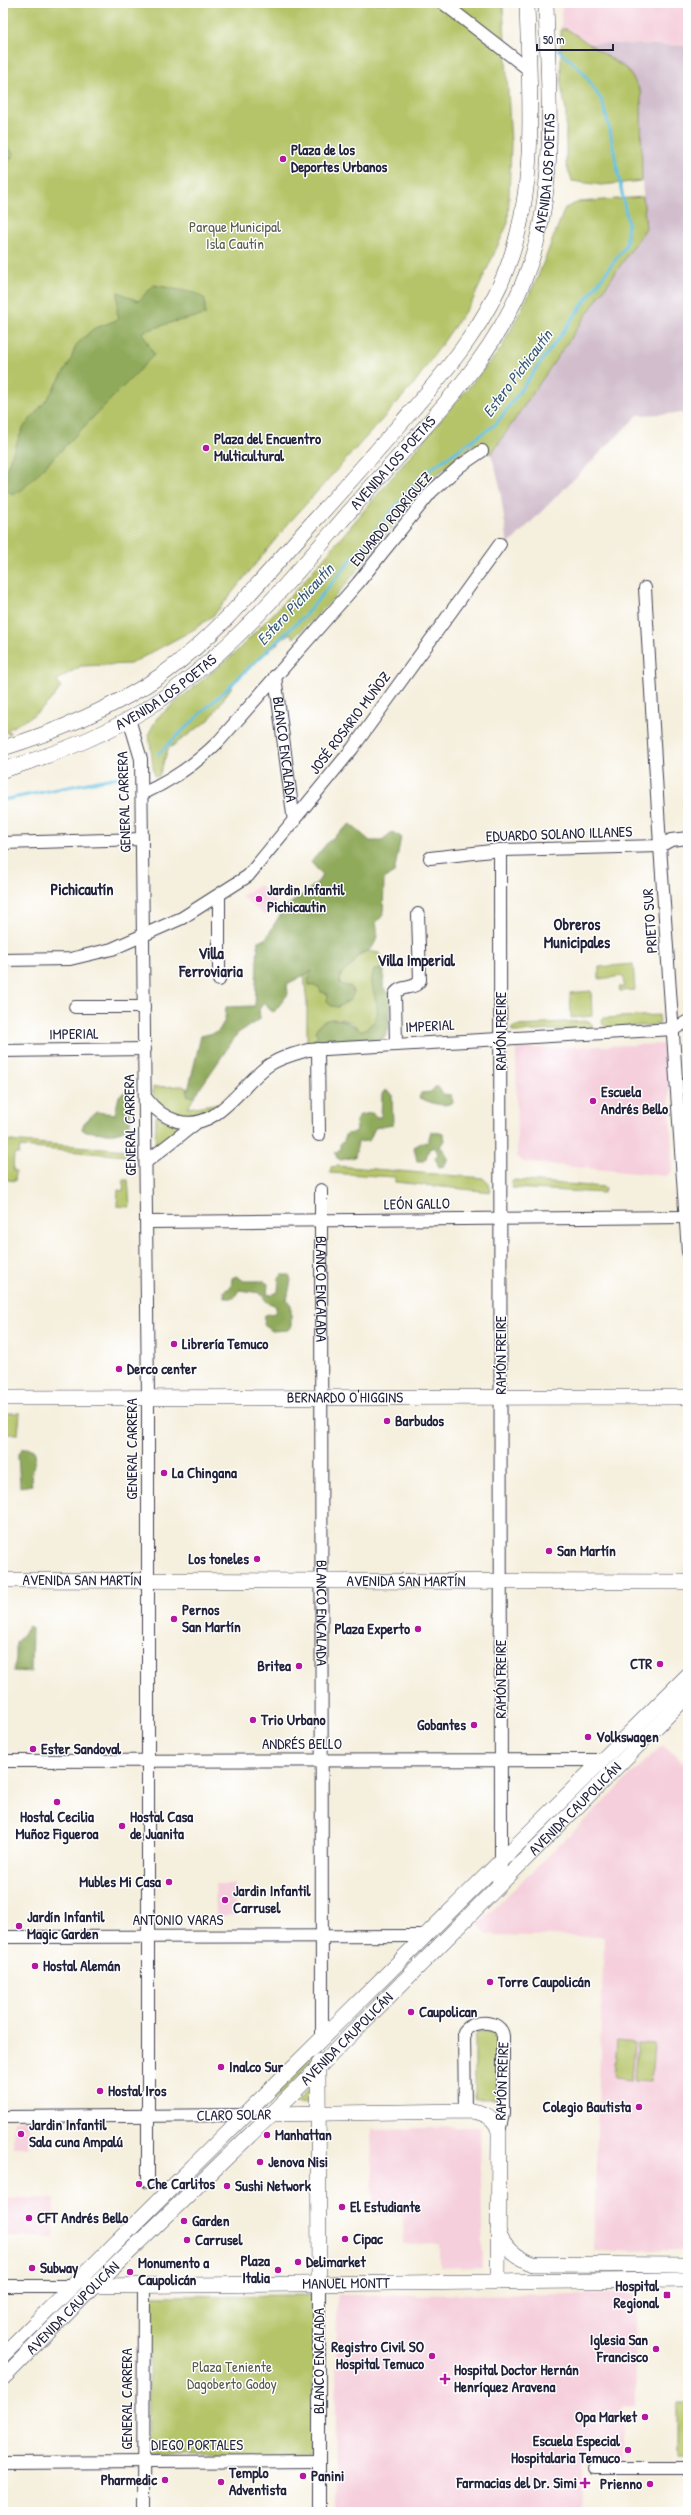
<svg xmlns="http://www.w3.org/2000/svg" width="691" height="2515" viewBox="0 0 691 2515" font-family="'Patrick Hand',sans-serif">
<rect width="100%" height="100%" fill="#fff"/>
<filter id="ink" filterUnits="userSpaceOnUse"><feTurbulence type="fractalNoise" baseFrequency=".025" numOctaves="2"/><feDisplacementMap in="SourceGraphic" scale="8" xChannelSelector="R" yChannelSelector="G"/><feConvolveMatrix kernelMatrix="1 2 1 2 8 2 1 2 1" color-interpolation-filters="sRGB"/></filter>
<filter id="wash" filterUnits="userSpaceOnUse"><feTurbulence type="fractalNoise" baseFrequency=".012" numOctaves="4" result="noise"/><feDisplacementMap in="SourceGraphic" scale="16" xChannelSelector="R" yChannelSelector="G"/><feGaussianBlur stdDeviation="0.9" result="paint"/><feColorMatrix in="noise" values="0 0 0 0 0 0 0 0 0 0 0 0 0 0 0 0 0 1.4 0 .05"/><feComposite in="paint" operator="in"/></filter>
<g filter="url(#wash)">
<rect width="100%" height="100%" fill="#f5efdd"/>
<g fill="#f5cfdb">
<path d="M562,3H688V46L588,43L567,29H561Z"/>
<path d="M260,885L276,903L265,916L241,896Z"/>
<path d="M662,1044L667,1050L672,1152V1170L667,1176L522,1162L517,1156L516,1049Z"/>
<path d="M662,1745L688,1766V2250L593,2251L604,1937L487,1935L478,1924Z"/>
<path d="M215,1884H234L235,1915L216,1916Z"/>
<path d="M14,2120H29L28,2147H13Z"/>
<path d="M480,2127L483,2267L440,2268V2243L404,2244L403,2215H373L371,2129Z"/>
<path d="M55,2198L53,2237H3V2199Z"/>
<path d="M635,2294L636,2405L623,2406V2465L582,2464L583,2512H335L337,2295Z"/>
</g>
<path fill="#d1bdcc" d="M588,43L688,46V413L638,415L508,545L499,482L491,454L646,228L642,181L641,92L628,70Z"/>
<g fill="#b5c467" stroke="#6c7351">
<path d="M3,3H498L503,7L511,143L508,223L473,300L413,385L288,524L214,615L193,630L130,664L81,666L57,680L61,687C45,710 32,717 8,729L10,734L3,731Z"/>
<path d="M561,29H567L628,70L641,92L642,181L601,185L572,181L566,164V110L561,86Z"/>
<path d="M643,197L646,228L491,454L474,444L431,480L336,596L294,638L290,633L239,676L209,720L168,749L159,776H154L149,733L157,718L235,653L300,586L501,349L537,279L565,208L579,202Z"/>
<path d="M368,951L379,953L383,957L384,969L374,970L375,993L379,1004L377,1016L371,1026L361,1031L351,1022L341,1019L315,1038L313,1040L314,1043H307V1004L304,975L313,971L319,987H351L340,984L342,971C352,965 356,954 368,951Z"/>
<path d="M633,964L635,990L620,991L619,987H624L623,976L599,979V967Z"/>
<path d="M591,991L592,1016L571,1018L570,993Z"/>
<path d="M659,1015L660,1023L657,1025L606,1028L602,1023L603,1018Z"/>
<path d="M589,1021L593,1025L591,1028L518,1032H513L511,1029L516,1026L542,1025V1023Z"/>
<path d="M688,1028V1138L681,1032Z"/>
<path d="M182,1086L188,1089L187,1095L194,1097L188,1108L221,1103C199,1121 168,1118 153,1094V1087Z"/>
<path d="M156,1116L185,1128L155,1151Z"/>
<path d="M3,1140L20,1142L129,1150L128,1156L20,1147L19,1154H14L13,1170L16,1171L15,1181L3,1179Z"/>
<path d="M337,1166L483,1178L489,1184L491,1192L395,1182V1177L330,1173L331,1167Z"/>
<path d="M124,1180H128L130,1207L117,1206L118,1190L123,1191Z"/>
<path d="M515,1180L603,1187L605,1189L604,1193L512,1188L511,1181Z"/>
<path d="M3,1413H20L18,1434H3Z"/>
<path d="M478,2031H493L497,2036V2099H475V2037Z"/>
<path d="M617,2041L634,2043L631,2080L614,2078Z"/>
<path d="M637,2043L654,2044L651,2081L634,2080Z"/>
<path d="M317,2050L315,2059L274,2101H266Z"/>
<path d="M312,2084V2104L295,2103Z"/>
<path d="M686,2194L688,2195V2243L684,2246Z"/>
<path d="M315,2295L313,2455L148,2456L150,2296Z"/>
<path d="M677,2403H687L688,2457H677Z"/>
</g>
<g fill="#90aa5c" stroke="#59664c">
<path d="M3,141L14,154L3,168Z"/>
<path d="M154,285L195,293L205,299V315L173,322L142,332L154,355L34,478L22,490L12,495L3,486V477L23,428L48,398L70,362L76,345L93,329L119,319L117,312L118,292L138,301Z"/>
<path d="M350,824L370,841H381L392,832L401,837L394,873L384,879L383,915L376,923C379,933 377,946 367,951C364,953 361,952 359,955C356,957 356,960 354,963C347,972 338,970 340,984L351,987L354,993L350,1000L338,1007L331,1006L327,1001L328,994L321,992L319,987L309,985L308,978L312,971L287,984L288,994L274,1012L270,1010L265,1002L259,1009L260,1019L238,1033L194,1097L187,1095L201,1036L218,1032L225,1020L226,1007L255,1006L258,941L266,939C272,929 278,916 286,907C296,898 318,886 322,875L311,862L329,841Z"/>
<path d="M384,969L383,988L392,995L388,1031L383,1039L314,1043L313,1040L318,1036L315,1031C325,1011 348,1020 361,1031C395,1015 364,993 374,970Z"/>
<path d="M435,1087H438L443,1094L451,1095L453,1102C443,1109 428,1101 419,1098L421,1093L431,1092Z"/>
<path d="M385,1090L392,1094L393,1125L375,1128L369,1141L358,1142L355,1157L341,1160L337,1158L335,1153L340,1149V1144L344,1142L345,1135L357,1131L356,1122L360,1115L372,1113L377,1117H381L382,1094Z"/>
<path d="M126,1091L130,1093V1125C119,1138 99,1132 84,1131L82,1129L84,1123L96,1112L115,1114L119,1096Z"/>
<path d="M431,1131L444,1134L445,1141L440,1146C445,1153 451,1156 444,1166L439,1167L435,1158L438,1154L435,1147L429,1149L425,1161H417L414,1147L421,1143L428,1142Z"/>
<path d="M282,1275H289L291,1280L287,1300L291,1305V1326L288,1330L272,1331L264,1325L265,1315L275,1313L276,1306L267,1302L260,1293L239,1290L234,1298H225L224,1291L231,1287L232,1278L236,1276L244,1281H265L268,1284L267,1294L271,1295L278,1292L279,1278Z"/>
<path d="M27,1448L34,1450C39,1462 28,1472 32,1485L20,1487L18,1455L22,1449Z"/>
<path d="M29,1626L32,1628L31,1672L13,1671L16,1659V1643Z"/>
</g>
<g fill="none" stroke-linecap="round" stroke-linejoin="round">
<g stroke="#65c1e3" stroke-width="3">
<path d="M158,754L305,615L423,474L496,424L626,245L628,224L609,126L602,101L583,72L558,49"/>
<path d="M3,800L123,776"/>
</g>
</g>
</g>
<g filter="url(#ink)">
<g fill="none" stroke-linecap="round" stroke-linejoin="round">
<defs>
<g id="minor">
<path d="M443,3L528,69"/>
<path d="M645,588L660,846L688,1252"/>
<path id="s1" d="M275,676L294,822"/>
<path d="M129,719L141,759L148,1397V2182"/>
<path d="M142,794C171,781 197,763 219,741L358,583L431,492L460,466L482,451"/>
<path d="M3,843L142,839"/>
<path d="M430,858L500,850L660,846L671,840L688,838"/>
<path d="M3,960L70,959L112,949L182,918L248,876L352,749L500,544"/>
<path d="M219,980V896"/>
<path d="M75,1007H144"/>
<path d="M396,1044L395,994C401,984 415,991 420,980L418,914"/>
<path d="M318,1049L319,1135"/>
<path d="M3,1051L145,1049"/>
<path d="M146,1098C154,1109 164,1117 177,1121C217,1133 241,1084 269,1065C281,1057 294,1054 308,1050L674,1029L688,1021"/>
<path d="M146,1162L195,1124"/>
<path id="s2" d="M321,1190L322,2037"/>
<path d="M147,1222L688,1217"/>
<path d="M3,1761L602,1760"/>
<path d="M497,1887L501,1865L500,850"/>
<path d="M3,1937L424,1936"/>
<path d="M465,2112L464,2032C472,2019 501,2019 503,2036V2114L499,2132"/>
<path d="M3,2117L245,2115"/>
<path d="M3,2286H72"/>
<path d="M3,2463L319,2461"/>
<path d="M594,2468H688"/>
<path d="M143,2512L144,2286"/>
<path d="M319,2512V2284"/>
</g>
<g id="major">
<path d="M3,748C56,732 118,706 163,674C223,631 266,573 315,520C345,487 374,454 403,421C446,371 490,321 511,257C538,176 529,87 527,3"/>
<path id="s3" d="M3,770C59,753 112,733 160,700C241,644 300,568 364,495C427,423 501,354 531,261C558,178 548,89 546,3"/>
<path id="s4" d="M3,1398L688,1397"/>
<path id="s5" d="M3,1580L688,1582"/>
<path d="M268,2114L470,2111C484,2112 496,2118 499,2132L498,2282"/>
<path d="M498,2231C504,2248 517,2258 533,2264L688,2265"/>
<path d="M319,2284L318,2067L320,2061"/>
<path id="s6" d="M89,2286L688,2280"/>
<path d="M3,2355L688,1675"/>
<path id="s7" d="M3,2378L94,2286L281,2105L688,1695"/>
</g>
</defs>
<use href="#minor" stroke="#424153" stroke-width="14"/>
<use href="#major" stroke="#424153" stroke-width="16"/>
<use href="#minor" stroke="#fff" stroke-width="12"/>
<use href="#major" stroke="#fff" stroke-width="15"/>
</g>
</g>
<g fill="#b5179e" stroke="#fff" stroke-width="1.5">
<circle cx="283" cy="159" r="4"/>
<circle cx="206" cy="448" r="4"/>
<circle cx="259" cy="899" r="4"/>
<circle cx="593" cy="1101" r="4"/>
<circle cx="174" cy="1344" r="4"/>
<circle cx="119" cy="1369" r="4"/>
<circle cx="387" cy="1421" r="4"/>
<circle cx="164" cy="1473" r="4"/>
<circle cx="549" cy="1551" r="4"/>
<circle cx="257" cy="1559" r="4"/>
<circle cx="174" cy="1619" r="4"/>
<circle cx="418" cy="1629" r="4"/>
<circle cx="660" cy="1664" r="4"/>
<circle cx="299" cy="1666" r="4"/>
<circle cx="253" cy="1720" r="4"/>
<circle cx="474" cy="1725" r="4"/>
<circle cx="588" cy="1737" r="4"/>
<circle cx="33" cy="1749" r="4"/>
<circle cx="57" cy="1802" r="4"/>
<circle cx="122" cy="1826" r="4"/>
<circle cx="169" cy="1882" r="4"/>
<circle cx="225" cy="1900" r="4"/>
<circle cx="19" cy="1926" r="4"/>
<circle cx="35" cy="1966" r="4"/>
<circle cx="490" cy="1982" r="4"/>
<circle cx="411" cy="2012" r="4"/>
<circle cx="221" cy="2067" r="4"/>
<circle cx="100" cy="2091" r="4"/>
<circle cx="639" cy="2107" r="4"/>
<circle cx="21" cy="2134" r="4"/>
<circle cx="267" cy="2135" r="4"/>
<circle cx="260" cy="2162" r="4"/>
<circle cx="139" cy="2184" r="4"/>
<circle cx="227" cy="2186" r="4"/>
<circle cx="342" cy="2207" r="4"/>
<circle cx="29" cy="2218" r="4"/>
<circle cx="184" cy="2221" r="4"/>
<circle cx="345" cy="2239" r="4"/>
<circle cx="187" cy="2240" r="4"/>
<circle cx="298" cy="2262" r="4"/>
<circle cx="32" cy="2268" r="4"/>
<circle cx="278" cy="2270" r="4"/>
<circle cx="130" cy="2272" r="4"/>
<rect x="663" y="2291" width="8" height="8" rx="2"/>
<circle cx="656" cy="2349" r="4"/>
<circle cx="432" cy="2356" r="4"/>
<path d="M443 2373h4v4h4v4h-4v4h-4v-4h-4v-4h4z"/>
<circle cx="645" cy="2417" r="4"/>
<circle cx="628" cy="2450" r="4"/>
<circle cx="303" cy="2476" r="4"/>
<circle cx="165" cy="2480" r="4"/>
<circle cx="221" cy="2482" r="4"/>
<path d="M583 2477h4v4h4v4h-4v4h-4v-4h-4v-4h4z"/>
<circle cx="650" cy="2484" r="4"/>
</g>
<g text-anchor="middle" stroke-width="3" stroke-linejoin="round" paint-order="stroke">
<g font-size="15" font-weight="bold" fill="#22223b" stroke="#fff" text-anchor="start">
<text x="291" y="155">Plaza de los<tspan x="291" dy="17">Deportes Urbanos</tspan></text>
<text x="214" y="444">Plaza del Encuentro<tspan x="214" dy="17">Multicultural</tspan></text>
<text x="267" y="895">Jardin Infantil<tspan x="267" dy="17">Pichicautin</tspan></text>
<text x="601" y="1097">Escuela<tspan x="601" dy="17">Andrés Bello</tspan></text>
<text x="182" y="1349">Librería Temuco</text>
<text x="127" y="1374">Derco center</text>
<text x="395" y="1426">Barbudos</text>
<text x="172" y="1478">La Chingana</text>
<text x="557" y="1556">San Martín</text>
<text x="249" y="1564" text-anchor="end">Los toneles</text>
<text x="182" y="1615">Pernos<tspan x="182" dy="17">San Martín</tspan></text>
<text x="410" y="1634" text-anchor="end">Plaza Experto</text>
<text x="652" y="1669" text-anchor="end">CTR</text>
<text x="291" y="1671" text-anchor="end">Britea</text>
<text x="261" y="1725">Trio Urbano</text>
<text x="466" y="1730" text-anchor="end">Gobantes</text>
<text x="596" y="1742">Volkswagen</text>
<text x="41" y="1754">Ester Sandoval</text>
<text x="57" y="1822" text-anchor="middle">Hostal Cecilia<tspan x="57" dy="17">Muñoz Figueroa</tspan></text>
<text x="130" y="1822">Hostal Casa<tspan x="130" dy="17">de Juanita</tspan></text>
<text x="161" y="1887" text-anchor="end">Mubles Mi Casa</text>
<text x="233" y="1896">Jardin Infantil<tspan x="233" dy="17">Carrusel</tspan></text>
<text x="27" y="1922">Jardín Infantil<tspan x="27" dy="17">Magic Garden</tspan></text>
<text x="43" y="1971">Hostal Alemán</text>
<text x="498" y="1987">Torre Caupolicán</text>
<text x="419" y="2017">Caupolican</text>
<text x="229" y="2072">Inalco Sur</text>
<text x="108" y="2096">Hostal Iros</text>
<text x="631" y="2112" text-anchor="end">Colegio Bautista</text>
<text x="29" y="2130">Jardin Infantil<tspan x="29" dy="17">Sala cuna Ampalú</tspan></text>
<text x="275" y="2140">Manhattan</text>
<text x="268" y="2167">Jenova Nisi</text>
<text x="147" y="2189">Che Carlitos</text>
<text x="235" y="2191">Sushi Network</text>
<text x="350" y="2212">El Estudiante</text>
<text x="37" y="2223">CFT Andrés Bello</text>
<text x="192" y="2226">Garden</text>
<text x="353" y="2244">Cipac</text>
<text x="195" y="2245">Carrusel</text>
<text x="270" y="2266" text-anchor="end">Plaza<tspan x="270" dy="17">Italia</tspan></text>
<text x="306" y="2267">Delimarket</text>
<text x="138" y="2268">Monumento a<tspan x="138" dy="17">Caupolicán</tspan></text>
<text x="40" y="2273">Subway</text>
<text x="659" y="2291" text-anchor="end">Hospital<tspan x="659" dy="17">Regional</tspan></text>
<text x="648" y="2345" text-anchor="end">Iglesia San<tspan x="648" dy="17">Francisco</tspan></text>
<text x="424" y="2352" text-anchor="end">Registro Civil SO<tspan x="424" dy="17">Hospital Temuco</tspan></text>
<text x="454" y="2375">Hospital Doctor Hernán<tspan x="454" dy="17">Henríquez Aravena</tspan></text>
<text x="637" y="2422" text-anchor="end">Opa Market</text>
<text x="620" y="2446" text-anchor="end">Escuela Especial<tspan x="620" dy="17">Hospitalaria Temuco</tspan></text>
<text x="229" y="2478">Templo<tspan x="229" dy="17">Adventista</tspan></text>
<text x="311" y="2481">Panini</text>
<text x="157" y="2485" text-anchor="end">Pharmedic</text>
<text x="577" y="2488" text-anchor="end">Farmacias del Dr. Simi</text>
<text x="642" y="2489" text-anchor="end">Prienno</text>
</g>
<g font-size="15" fill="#22223b" stroke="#fff">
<text dy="5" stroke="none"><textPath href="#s3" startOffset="842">AVENIDA LOS POETAS</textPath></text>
<text dy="5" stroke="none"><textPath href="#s3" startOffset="506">AVENIDA LOS POETAS</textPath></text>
<text transform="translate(391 519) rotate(-50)" y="5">EDUARDO RODRÍGUEZ</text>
<text dy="5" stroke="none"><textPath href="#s3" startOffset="182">AVENIDA LOS POETAS</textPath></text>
<text transform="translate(350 723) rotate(-53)" y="5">JOSÉ ROSARIO MUÑOZ</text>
<text dy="5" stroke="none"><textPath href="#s1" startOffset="74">BLANCO ENCALADA</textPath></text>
<text transform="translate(124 802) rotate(-92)" y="5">GENERAL CARRERA</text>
<text transform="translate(559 834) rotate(-2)" y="5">EDUARDO SOLANO ILLANES</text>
<text transform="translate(650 921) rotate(-94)" y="5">PRIETO SUR</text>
<text transform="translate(430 1026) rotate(-3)" y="5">IMPERIAL</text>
<text transform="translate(501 1031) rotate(-90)" y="5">RAMÓN FREIRE</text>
<text transform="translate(74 1034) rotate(-1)" y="5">IMPERIAL</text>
<text transform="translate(130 1125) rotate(-91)" y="5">GENERAL CARRERA</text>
<text transform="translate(417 1204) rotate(-1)" y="5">LEÓN GALLO</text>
<text dy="5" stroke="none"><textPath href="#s2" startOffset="99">BLANCO ENCALADA</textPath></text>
<text transform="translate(501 1355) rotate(-90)" y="5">RAMÓN FREIRE</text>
<text dy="5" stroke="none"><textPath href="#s4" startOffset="342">BERNARDO O'HIGGINS</textPath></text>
<text transform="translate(132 1449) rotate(-90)" y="5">GENERAL CARRERA</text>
<text dy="5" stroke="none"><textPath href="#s5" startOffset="79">AVENIDA SAN MARTÍN</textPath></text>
<text dy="5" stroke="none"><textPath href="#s5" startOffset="403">AVENIDA SAN MARTÍN</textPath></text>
<text dy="5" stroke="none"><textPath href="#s2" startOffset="423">BLANCO ENCALADA</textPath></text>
<text transform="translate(501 1679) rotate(-90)" y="5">RAMÓN FREIRE</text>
<text x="302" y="1749">ANDRÉS BELLO</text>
<text dy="5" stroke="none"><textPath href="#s7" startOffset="807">AVENIDA CAUPOLICÁN</textPath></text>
<text x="178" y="1925">ANTONIO VARAS</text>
<text dy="5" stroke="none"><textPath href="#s7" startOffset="483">AVENIDA CAUPOLICÁN</textPath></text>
<text transform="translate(502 2081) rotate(-88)" y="5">RAMÓN FREIRE</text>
<text transform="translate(234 2115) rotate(-1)" y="5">CLARO SOLAR</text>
<text dy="5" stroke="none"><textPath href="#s6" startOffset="257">MANUEL MONTT</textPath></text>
<text dy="5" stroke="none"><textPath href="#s7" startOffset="99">AVENIDA CAUPOLICÁN</textPath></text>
<text transform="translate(319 2361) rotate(-90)" y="5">BLANCO ENCALADA</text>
<text transform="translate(127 2399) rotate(-90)" y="5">GENERAL CARRERA</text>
<text x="197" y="2450">DIEGO PORTALES</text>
</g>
<g font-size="15" fill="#555b4a" stroke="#fff">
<text x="235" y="232">Parque Municipal<tspan x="235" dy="17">Isla Cautín</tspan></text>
<text x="232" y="2372">Plaza Teniente<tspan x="232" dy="17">Dagoberto Godoy</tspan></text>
</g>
<g font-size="16" font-style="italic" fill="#395a76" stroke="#fff">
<text transform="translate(517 373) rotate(-53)" y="6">Estero Pichicautín</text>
<text transform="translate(295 604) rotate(-47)" y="6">Estero Pichicautín</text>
</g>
<g font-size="16" font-weight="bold" fill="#22223b" stroke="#fff">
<text x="82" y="895">Pichicautín</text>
<text x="577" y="930">Obreros<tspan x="577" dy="18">Municipales</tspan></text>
<text x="211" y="959">Villa<tspan x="211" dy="18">Ferroviaria</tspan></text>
<text x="416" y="966">Villa Imperial</text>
</g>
</g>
<rect width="691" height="2515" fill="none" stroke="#fff" stroke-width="16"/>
<path d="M537 44v6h76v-6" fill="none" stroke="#22223b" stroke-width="2"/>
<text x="543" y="44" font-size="12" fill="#22223b" stroke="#ffffff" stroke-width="3" paint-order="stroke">50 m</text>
</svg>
